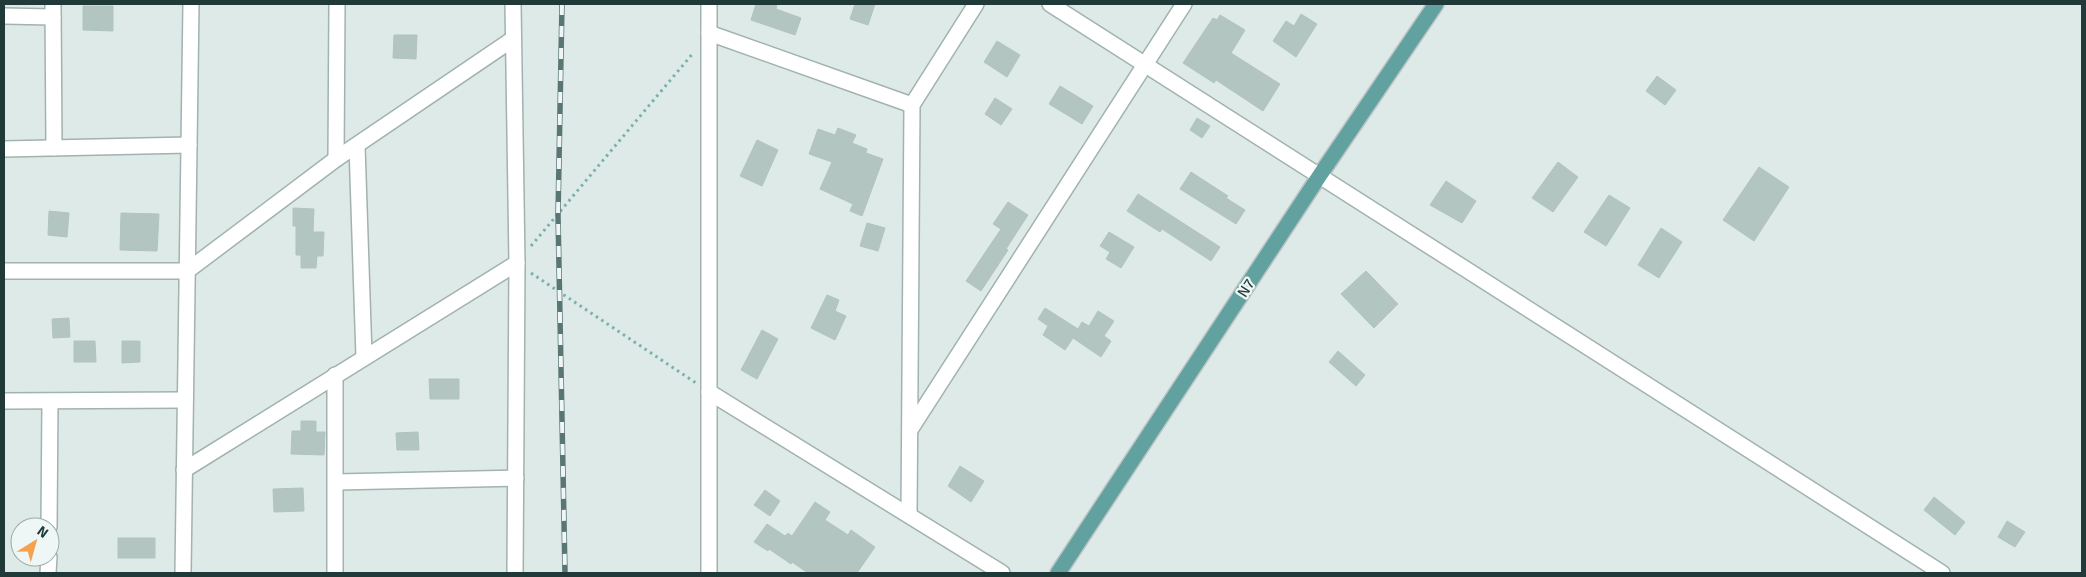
<svg xmlns="http://www.w3.org/2000/svg" width="2086" height="577" viewBox="0 0 2086 577" font-family="Signika,sans-serif">
<rect width="100%" height="100%" fill="#deeae8"/>
<g fill="#b3c5c1" stroke="#b0c4c0">
<path d="M756,4H777L776,9L801,18L795,35L751,20Z"/>
<path d="M855,4H875L868,25L850,19Z"/>
<path d="M83,6H113V31L83,30Z"/>
<path d="M1301,14L1317,24L1296,57L1273,41L1286,21L1294,26Z"/>
<path d="M1220,15L1245,30L1231,53L1280,84L1263,111L1216,80L1214,83L1183,63L1213,18L1217,20Z"/>
<path d="M394,35H417L416,59L393,58Z"/>
<path d="M997,41L1020,55L1007,77L984,62Z"/>
<path d="M1657,76L1676,90L1665,105L1646,91Z"/>
<path d="M1060,86L1093,106L1082,124L1049,104Z"/>
<path d="M995,98L1012,109L1001,125L985,114Z"/>
<path d="M1197,118L1210,126L1202,138L1190,130Z"/>
<path d="M838,128L856,135L852,143L867,149L866,153L883,159L862,216L850,211L853,204L820,189L832,162L809,154L818,129L835,135Z"/>
<path d="M757,140L778,150L762,186L740,176Z"/>
<path d="M1558,162L1578,177L1553,212L1532,198Z"/>
<path d="M1759,167L1789,187L1754,241L1723,220Z"/>
<path d="M1191,172L1228,196L1226,198L1245,210L1236,224L1180,189Z"/>
<path d="M1446,181L1476,201L1462,223L1430,205Z"/>
<path d="M1138,194L1220,247L1211,261L1162,229L1160,232L1127,211Z"/>
<path d="M1609,195L1630,208L1606,246L1584,232Z"/>
<path d="M1008,202L1028,215L1006,249L1008,250L981,291L966,281L1001,229L993,224Z"/>
<path d="M293,208L314,209L313,232H324L323,256H317L316,268H301V255H296V226H293Z"/>
<path d="M49,211L69,213L67,237L48,235Z"/>
<path d="M121,213L159,214L157,251L120,250Z"/>
<path d="M867,223L885,228L878,251L860,246Z"/>
<path d="M1661,228L1682,242L1659,278L1638,265Z"/>
<path d="M1109,232L1134,247L1121,268L1106,259L1110,252L1100,246Z"/>
<path d="M1366,271L1398,304L1374,328L1341,294Z"/>
<path d="M827,295L839,300L835,311L846,316L835,340L811,328Z"/>
<path d="M1045,308L1078,329L1082,322L1089,326L1098,311L1114,321L1104,336L1111,341L1101,357L1073,338L1065,350L1043,335L1048,326L1038,319Z"/>
<path d="M69,318L70,337L53,338L52,319Z"/>
<path d="M762,330L778,339L757,379L741,370Z"/>
<path d="M74,341H95L96,362H74Z"/>
<path d="M122,341H140V362L122,363Z"/>
<path d="M1338,351L1365,375L1356,386L1329,362Z"/>
<path d="M429,379H459V399H430Z"/>
<path d="M301,421H316V432H325L324,455L291,454L292,431H301Z"/>
<path d="M418,432L419,450H397L396,433Z"/>
<path d="M960,466L984,481L971,502L948,486Z"/>
<path d="M303,488L304,511L274,512L273,489Z"/>
<path d="M765,490L780,501L770,516L754,505Z"/>
<path d="M1934,497L1965,522L1955,535L1924,510Z"/>
<path d="M815,502L830,512L825,520L848,535L851,530L875,547L857,573H808L792,562L791,564L769,549L768,551L754,542L767,524L785,536L788,533L792,536Z"/>
<path d="M2007,521L2025,532L2015,547L1998,537Z"/>
<rect x="118" y="538" width="37" height="20"/>
</g>
<g fill="none" stroke-linecap="round" stroke-linejoin="round">
<defs>
<g id="minor">
<path d="M53,4L54,148"/>
<path d="M513,4L517,263L515,573"/>
<path d="M709,4V573"/>
<path d="M1050,4L1942,573"/>
<path d="M4,16L53,17"/>
<path d="M709,33L912,105"/>
<path d="M357,146L364,357"/>
<path d="M4,149L189,145"/>
<path d="M336,159L337,4"/>
<path d="M4,271H187L336,159L513,39"/>
<path d="M335,375V573"/>
<path d="M709,392L1002,573"/>
<path d="M4,401L185,400"/>
<path d="M910,430L1184,4"/>
<path d="M184,470L517,263"/>
<path d="M336,482L516,478"/>
<path d="M909,515L912,105L976,4"/>
<path d="M49,527L50,401"/>
<path d="M48,573L49,557"/>
<path d="M183,573L191,4"/>
</g>
<path id="major" d="M1058,573L1320,175L1436,4"/>
</defs>
<use href="#minor" stroke="#a1b2b0" stroke-width="18"/>
<use href="#major" stroke="#bcc4c4" stroke-width="18"/>
<g stroke="#7dafab" stroke-width="3" stroke-dasharray="2.5 4" stroke-linecap="butt">
<path d="M531,246L694,52"/>
<path d="M531,273L696,383"/>
</g>
<use href="#minor" stroke="#fff" stroke-width="15"/>
<use href="#major" stroke="#61a1a0" stroke-width="15"/>
<defs>
<path id="rail" d="M562,4L558,215L565,573"/>
</defs>
<use href="#rail" stroke="#597675" stroke-width="5.5"/>
<use href="#rail" stroke="#eef7f5" stroke-width="4" stroke-dasharray="11" stroke-linecap="butt"/>
</g>
<g text-anchor="middle" stroke-width="4.5" stroke-linejoin="round" paint-order="stroke">
<g font-size="15" fill="#1f3a39" stroke="#eef7f5">
<text transform="translate(1246 288) rotate(-57)" y="5">N7</text>
</g>
</g>
<rect width="2086" height="577" fill="none" stroke="#1f3a39" stroke-width="10"/>
<g transform="translate(35 542) rotate(37)"><circle r="24" fill="#eef7f5" stroke="#9babaa"/>
<path d="M0-4L9 19L0 12L-9 19Z" fill="#f6a150"/>
<text y="-8" font-size="14" font-weight="bold" text-anchor="middle" fill="#1f3a39">N</text>
</g>
</svg>
